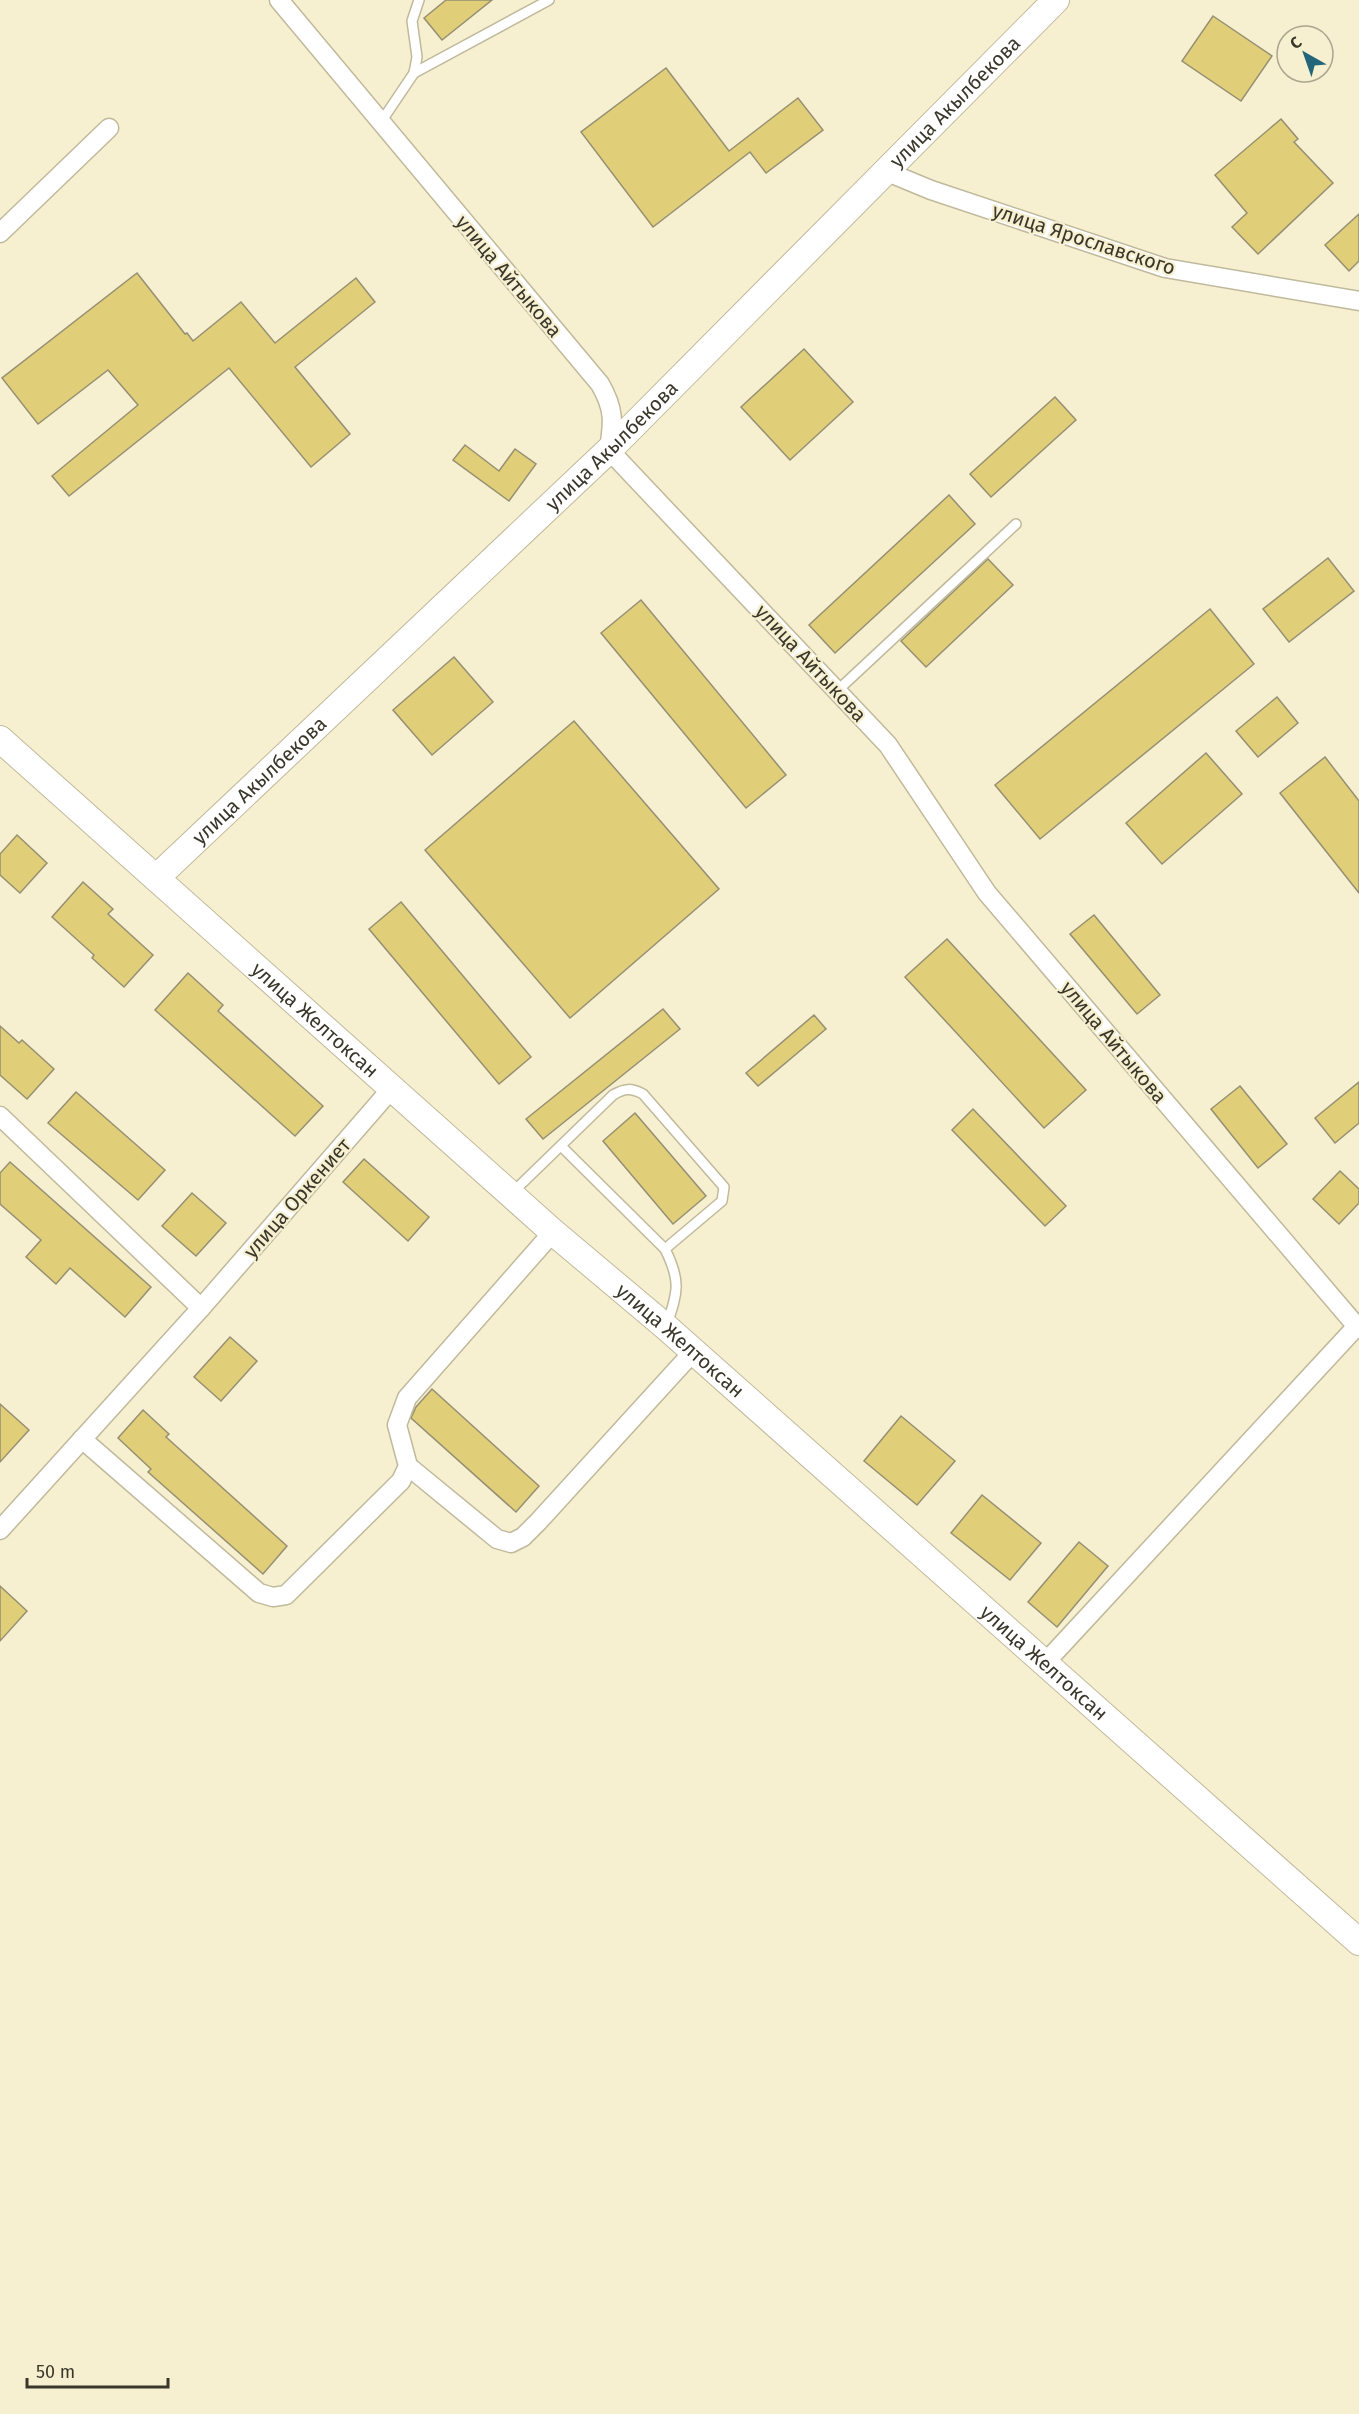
<svg xmlns="http://www.w3.org/2000/svg" width="1359" height="2414" viewBox="0 0 1359 2414" font-family="'Fira Sans',sans-serif">
<rect width="100%" height="100%" fill="#f6efd0"/>
<g fill="#e1ce78" stroke="#969073" stroke-width="1.5">
<path d="M446,0H492L442,40L424,18Z"/>
<path d="M1213,16L1272,56L1241,101L1182,61Z"/>
<path d="M666,68L729,151L798,98L823,130L766,173L750,152L653,227L581,132Z"/>
<path d="M1281,119L1298,139L1294,142L1333,183L1258,254L1232,227L1247,213L1215,175Z"/>
<path d="M1359,214V261L1349,271L1325,245Z"/>
<path d="M137,273L185,334L187,333L193,341L241,302L275,343L356,278L375,302L295,367L350,434L311,467L229,368L69,496L52,476L138,405L108,370L38,424L2,378Z"/>
<path d="M804,349L853,402L790,460L741,407Z"/>
<path d="M1055,397L1076,420L991,497L970,474Z"/>
<path d="M465,445L499,471L515,449L536,464L509,501L453,460Z"/>
<path d="M949,495L975,524L835,653L809,625Z"/>
<path d="M1328,558L1354,591L1289,642L1263,609Z"/>
<path d="M988,559L1013,585L926,667L901,641Z"/>
<path d="M641,600L786,775L746,808L601,633Z"/>
<path d="M1210,609L1254,664L1040,839L995,785Z"/>
<path d="M454,657L493,702L432,755L393,710Z"/>
<path d="M1277,697L1298,723L1258,757L1236,731Z"/>
<path d="M574,721L719,889L570,1018L425,850Z"/>
<path d="M1206,753L1242,794L1162,864L1126,823Z"/>
<path d="M1325,757L1359,801V893L1280,793Z"/>
<path d="M17,835L47,863L20,893L0,875V854Z"/>
<path d="M83,882L113,909L108,914L153,955L124,987L92,958L94,955L52,917Z"/>
<path d="M401,902L531,1057L499,1084L369,929Z"/>
<path d="M1094,915L1160,995L1137,1014L1070,934Z"/>
<path d="M947,939L1086,1090L1044,1128L905,977Z"/>
<path d="M188,973L223,1005L218,1011L323,1106L295,1136L155,1010Z"/>
<path d="M663,1009L680,1029L543,1139L526,1119Z"/>
<path d="M814,1015L826,1029L758,1086L746,1073Z"/>
<path d="M0,1026L19,1043L22,1040L54,1069L27,1099L0,1075Z"/>
<path d="M1359,1082V1123L1335,1143L1315,1118Z"/>
<path d="M1240,1086L1287,1144L1258,1168L1211,1109Z"/>
<path d="M76,1092L165,1170L138,1200L48,1123Z"/>
<path d="M973,1109L1066,1206L1045,1226L952,1130Z"/>
<path d="M635,1113L706,1196L673,1224L603,1141Z"/>
<path d="M364,1159L429,1217L408,1241L343,1182Z"/>
<path d="M10,1162L151,1287L125,1317L70,1268L56,1284L26,1257L41,1240L0,1204V1173Z"/>
<path d="M1340,1171L1359,1189V1203L1339,1224L1313,1199Z"/>
<path d="M192,1193L226,1223L196,1256L162,1226Z"/>
<path d="M230,1337L257,1361L221,1401L194,1377Z"/>
<path d="M432,1389L539,1486L516,1512L411,1418L416,1407Z"/>
<path d="M0,1404L29,1430L0,1462Z"/>
<path d="M143,1410L169,1434L166,1437L287,1546L263,1574L148,1472L151,1469L118,1438Z"/>
<path d="M901,1416L955,1461L917,1505L864,1461Z"/>
<path d="M982,1495L1041,1543L1010,1580L951,1533Z"/>
<path d="M1079,1542L1108,1566L1057,1627L1028,1602Z"/>
<path d="M0,1586L27,1611L0,1641Z"/>
</g>
<g fill="none" stroke-linecap="round" stroke-linejoin="round">
<defs>
<g id="lane">
<path d="M414,73L549,0"/>
<path d="M381,122L414,73L417,57L412,21L419,0"/>
<path d="M837,691L1016,524"/>
<path d="M561,1146L665,1249"/>
<path d="M512,1193L613,1095C625,1088 631,1088 643,1094L724,1187L722,1201L665,1249C681,1281 678,1292 667,1324"/>
</g>
<g id="street">
<path d="M279,0L600,384C615,410 613,422 609,450L888,745L987,893L1359,1329"/>
<path d="M885,171L931,190L1165,268L1359,301"/>
<path d="M0,233L109,128"/>
<path d="M0,1116L201,1308"/>
<path d="M82,1439L259,1593L273,1597L286,1595L401,1481L408,1466L397,1425L407,1398L553,1232"/>
<path d="M408,1466L497,1539L511,1543L523,1537L538,1522L693,1352"/>
<path d="M0,1530L201,1308L393,1087"/>
<path d="M1044,1664L1357,1326"/>
</g>
<g id="secondary">
<path id="s1" d="M0,739L553,1232L666,1327L1359,1942"/>
<path id="s2" d="M156,878L609,450L1056,0"/>
</g>
</defs>
<use href="#lane" stroke="#c0b99b" stroke-width="12"/>
<use href="#street" stroke="#c0b99b" stroke-width="21"/>
<use href="#secondary" stroke="#c0b99b" stroke-width="28"/>
<use href="#lane" stroke="#fff" stroke-width="9"/>
<use href="#street" stroke="#fff" stroke-width="18"/>
<use href="#secondary" stroke="#fff" stroke-width="26"/>
</g>
<g text-anchor="middle" stroke-width="4.5" stroke-linejoin="round" paint-order="stroke">
<g font-size="20" fill="#39362a" stroke="#f6efd0">
<text dy="7" stroke="none"><textPath href="#s2" startOffset="1114">улица Акылбекова</textPath></text>
<text transform="translate(1084 239) rotate(18)" y="7">улица Ярославского</text>
<text transform="translate(509 276) rotate(50)" y="7">улица Айтыкова</text>
<text dy="7" stroke="none"><textPath href="#s2" startOffset="628">улица Акылбекова</textPath></text>
<text transform="translate(811 663) rotate(47)" y="7">улица Айтыкова</text>
<text dy="7" stroke="none"><textPath href="#s2" startOffset="142">улица Акылбекова</textPath></text>
<text dy="7" stroke="none"><textPath href="#s1" startOffset="422">улица Желтоксан</textPath></text>
<text transform="translate(1114 1042) rotate(50)" y="7">улица Айтыкова</text>
<text transform="translate(297 1198) rotate(-49)" y="7">улица Оркениет</text>
<text dy="7" stroke="none"><textPath href="#s1" startOffset="908">улица Желтоксан</textPath></text>
<text dy="7" stroke="none"><textPath href="#s1" startOffset="1394">улица Желтоксан</textPath></text>
</g>
</g>
<g transform="translate(1305 54) rotate(320)"><circle r="28" fill="#f6efd0" stroke="#aaa58e" stroke-width="1.5"/>
<path d="M0-4.5L10 22L0 15L-10 22Z" fill="#236679"/>
<text y="-9" font-size="16" font-weight="bold" text-anchor="middle" fill="#39362a">С</text>
</g>
<path d="M27 2378v9h141v-9" fill="none" stroke="#39362a" stroke-width="3"/>
<text x="36" y="2378" font-size="18" fill="#39362a" stroke="#f6efd0" stroke-width="4.5" paint-order="stroke">50 m</text>
</svg>
